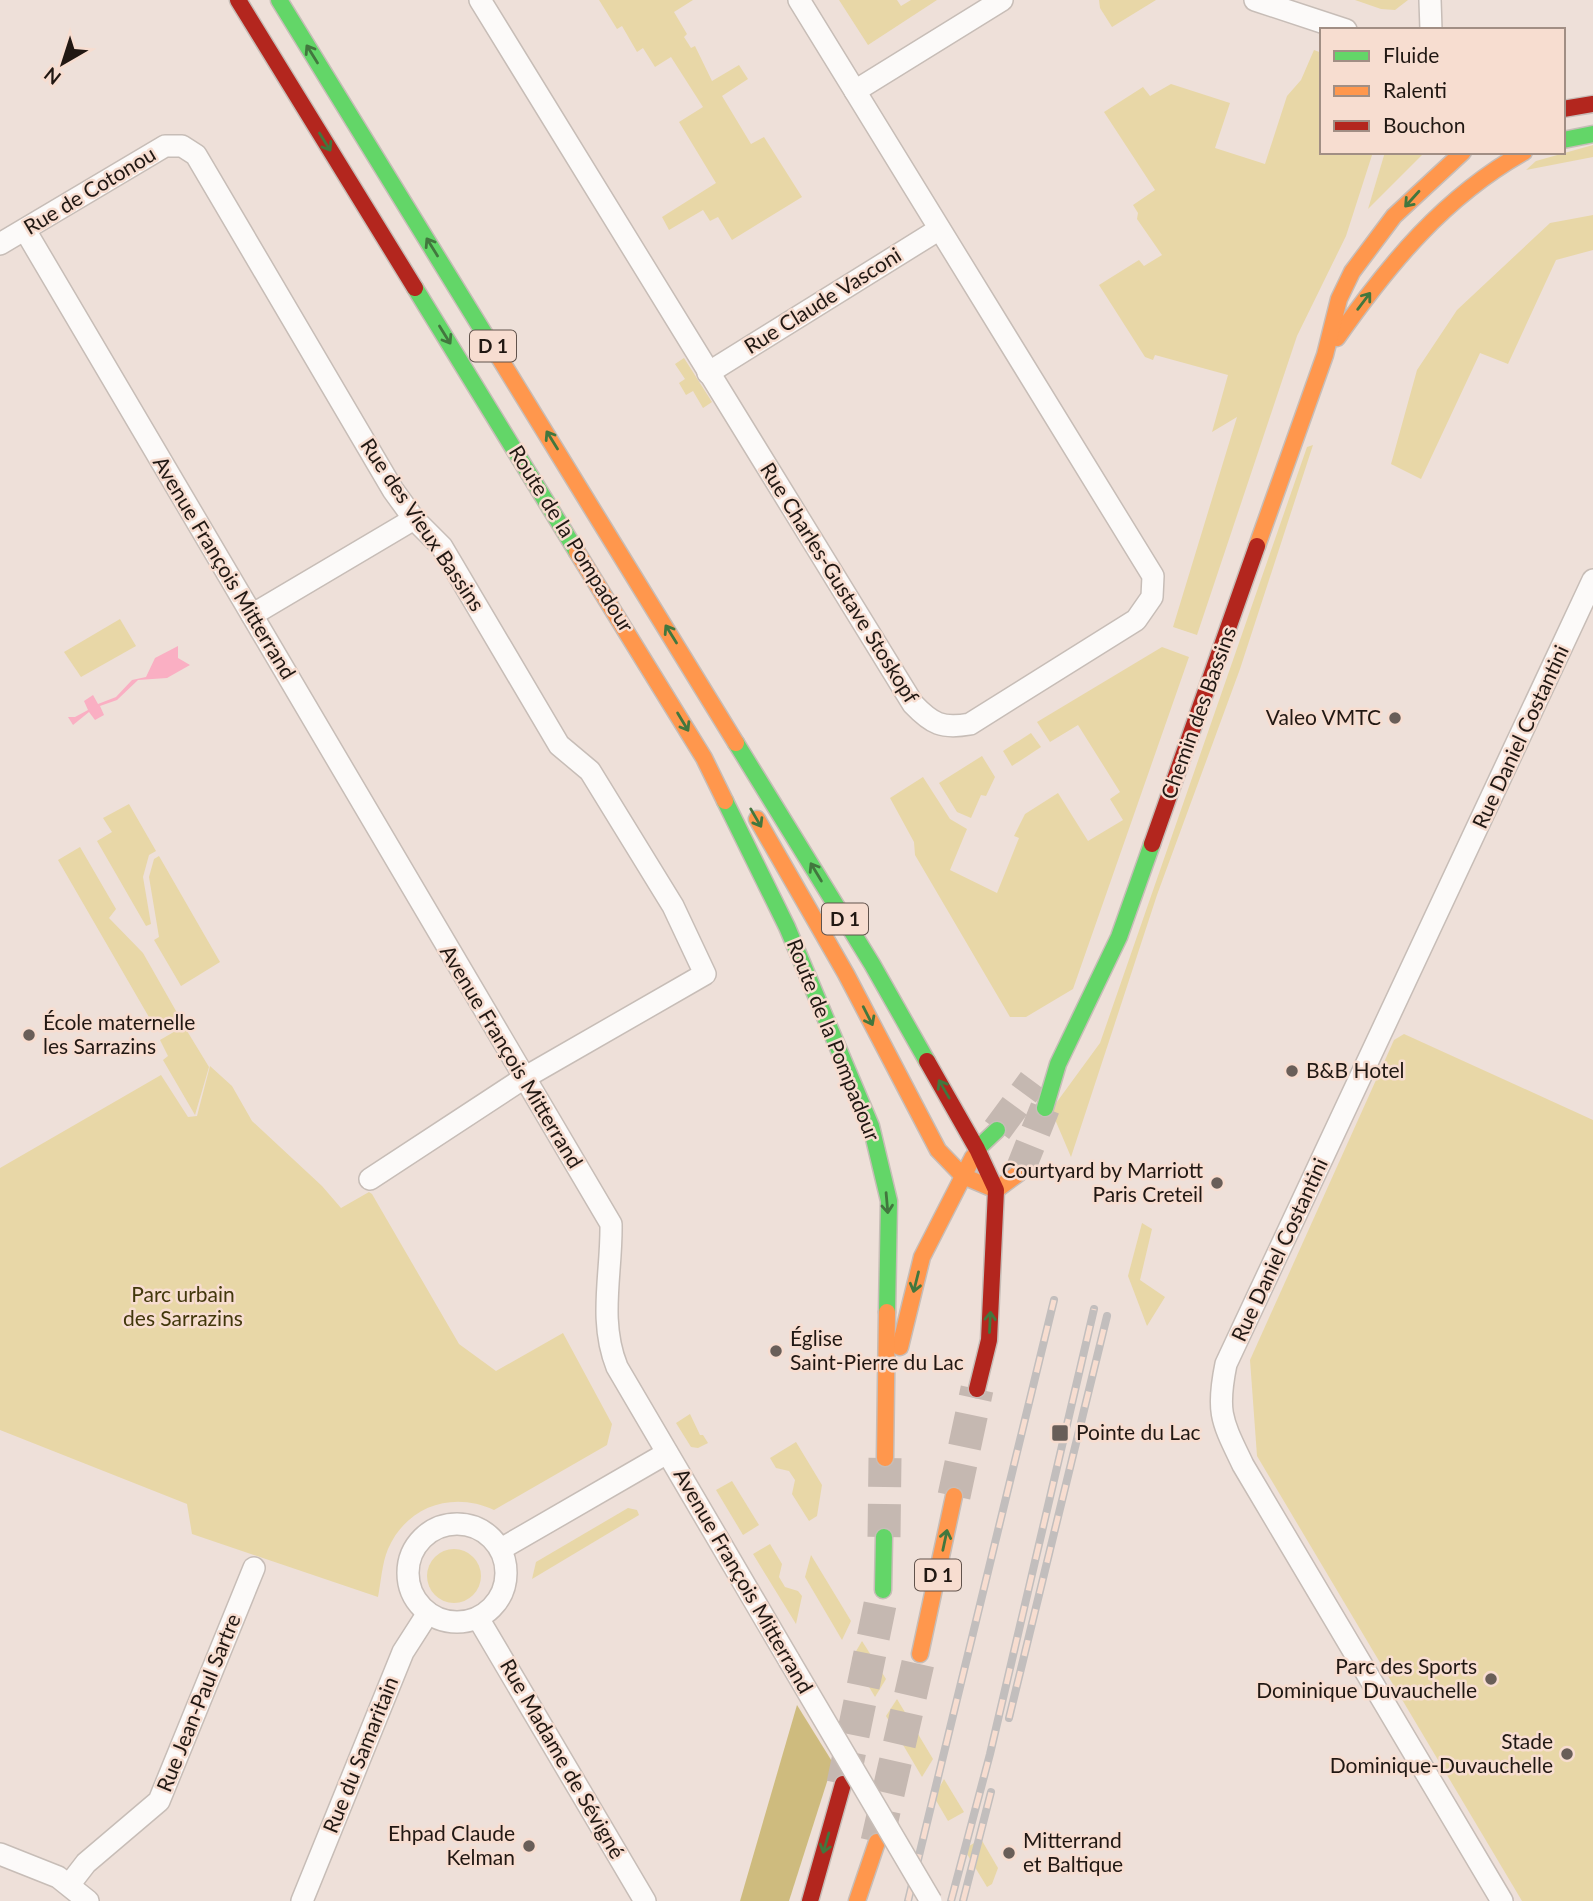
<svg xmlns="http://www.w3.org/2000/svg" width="1593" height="1901" viewBox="0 0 1593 1901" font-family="Lato,sans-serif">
<rect width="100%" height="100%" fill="#eee0d9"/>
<g fill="#e8d7a7">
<path d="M599,0H693L674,12L687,34L684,37L691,48L695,46L712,81L739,65L748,79L722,96L751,144L764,137L802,197L732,240L718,217L710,221L703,210L669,230L662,217L716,183L679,122L703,107L671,57L655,67L643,48L637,52L622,26L617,29Z"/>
<path d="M839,0H897L901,6L911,0H937L868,45Z"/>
<path d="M1099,0H1156L1112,27L1100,8Z"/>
<path d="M1355,0H1408L1395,10L1381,9Z"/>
<path d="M1314,50L1322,53V152H1373L1346,236L1297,336L1197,635L1173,627L1237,417L1212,432L1228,375L1155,355L1153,360L1145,357L1099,285L1139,260L1144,266L1162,255L1137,219L1138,213L1133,205L1155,190L1104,112L1143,87L1150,96L1171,84L1230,103L1215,148L1265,164L1287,96L1301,80Z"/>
<path d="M1593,145V157L1526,170L1536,161Z"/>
<path d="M1385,152H1425L1368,209Z"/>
<path d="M1593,215V250L1556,260L1508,364L1480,353L1421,479L1391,464L1417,370L1457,310L1550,223Z"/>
<path d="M684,358L712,402L703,408L693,391L686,395L679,383L685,379L675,364Z"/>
<path d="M1313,445L1240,669L1157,895L1071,1157L1051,1110L1100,1043L1307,447Z"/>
<path d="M120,619L136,646L81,677L64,652Z"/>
<path d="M1162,647L1189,657L1073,989L1026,1017H1010L915,855L914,842L890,798L923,777L950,819L967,829L950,870L997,893L1019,838L1014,836L1025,814L1058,793L1088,841L1123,820L1110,799L1120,792L1078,725L1050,742L1037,722Z"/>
<path d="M1031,733L1041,747L1012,766L1003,751Z"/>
<path d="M982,756L995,777L986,796L981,795L971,818L957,812L939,783Z"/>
<path d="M129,804L156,851L149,855L143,877L151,924L146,926L97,841L112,832L103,818Z"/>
<path d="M80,847L116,909L109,918L143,953L180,1018L157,1031L58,860Z"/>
<path d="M159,856L220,962L181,986L154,940L159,937L149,877L154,859Z"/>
<path d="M184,1026L209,1067L195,1115L163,1060L168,1056L160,1040Z"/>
<path d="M1404,1034L1593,1120V1901H1522L1257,1456L1250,1360L1394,1040Z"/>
<path d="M210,1066L232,1086L252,1121L322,1186L341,1208L369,1192L372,1194L459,1344L496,1371L563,1333L612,1424L607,1445L494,1510C454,1491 407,1505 388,1549C382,1563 381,1582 378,1597L192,1534L187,1504L0,1430V1168L161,1075L188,1117L197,1116Z"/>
<path d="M1142,1223L1152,1229L1140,1280L1165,1297L1147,1326L1128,1276Z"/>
<path d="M690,1414L700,1435H703L708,1443L698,1448L691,1447L676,1423Z"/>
<path d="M796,1442L822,1485L817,1516L809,1521L792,1494L795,1480L789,1471L776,1468L770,1458Z"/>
<path d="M732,1481L759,1525L743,1535L716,1490Z"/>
<path d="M628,1508L637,1510L639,1515L532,1579L536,1562Z"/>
<path d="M770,1544L782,1564L779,1577L785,1587L798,1591L802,1596L796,1624L753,1554Z"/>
<circle cx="454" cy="1576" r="27"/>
<path d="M811,1555L851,1621L842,1640L805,1577Z"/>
<path d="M862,1641L886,1679L875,1697L852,1658Z"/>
<path d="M897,1699L933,1759L922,1777L886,1716Z"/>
<path d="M944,1779L964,1812L948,1821L934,1797Z"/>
<path d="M981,1839L998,1868L992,1884L987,1887L964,1849Z"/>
</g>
<path fill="#cebb7e" d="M797,1705L833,1763L789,1901H740Z"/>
<path fill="#faafc3" d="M178,646V658L190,665L167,678L138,680L117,700L100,706L104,715L95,720L89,712L73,725L68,717H75L88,710L84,701L93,695L98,704L116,697L132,680L146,677L155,658Z"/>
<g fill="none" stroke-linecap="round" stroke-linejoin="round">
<g stroke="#c5b8b1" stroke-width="30" stroke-dasharray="30 15" stroke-linecap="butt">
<path d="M997,1130L1033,1081"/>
<path d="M1019,1173L1045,1108"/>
</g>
<g stroke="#c5b8b1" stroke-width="33" stroke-dasharray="33 17" stroke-linecap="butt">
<path d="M954,1496L977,1389"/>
<path d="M884,1537L885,1458"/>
<path d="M843,1784L883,1590"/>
<path d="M877,1842L920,1654"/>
</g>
<defs>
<g id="street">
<path d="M480,0L913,704C932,724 942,729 970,724L1136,620L1152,597L1153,576L855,91"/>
<path d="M799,0L855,91L1002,0"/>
<path d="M1255,0L1346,30"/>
<path d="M1430,0L1431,30"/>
<path d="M25,230L611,1224C612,1273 598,1320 617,1367L789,1660"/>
<path d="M0,244L165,146H182L196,155L393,490L414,519L442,547L559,745L590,771L673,906L705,974L524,1078L370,1179"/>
<path d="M708,373L938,230"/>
<path d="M252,615L414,519"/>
<circle cx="457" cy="1573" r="49"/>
<path d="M501,1549L667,1453"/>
<path d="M478,1618L645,1901"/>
<path d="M0,1854L58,1877L88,1901"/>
<path d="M69,1885L86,1863L159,1801L254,1568"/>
<path d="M302,1901L403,1652L428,1613"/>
<path d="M1502,1901L1243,1465C1222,1421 1216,1413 1226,1364L1593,580"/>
</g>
<g id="fast">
<path d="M279,0L497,354"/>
<path d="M1563,140L1593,134"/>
<path d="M415,288L577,552"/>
<path d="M736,743L872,964L927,1061"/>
<path d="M725,801L787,927L871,1126L889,1201L887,1312"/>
<path d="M1045,1108L1058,1064L1119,937L1152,844"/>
<path d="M977,1149L997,1130"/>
<path d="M883,1590L884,1537"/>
</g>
<g id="slow">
<path d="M1337,338C1389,264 1444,197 1524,152"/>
<path d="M497,354L736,743"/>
<path d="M1257,546L1325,355L1339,299L1352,272L1394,216L1463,152"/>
<path d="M577,552L704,758L725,801"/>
<path d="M757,819L846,974L938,1150L963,1176L996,1190"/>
<path d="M996,1190L1019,1173"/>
<path d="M900,1347L922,1257L973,1157"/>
<path d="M885,1458L887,1312"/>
<path d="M920,1654L954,1496"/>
<path d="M857,1901L877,1842"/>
</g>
<g id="jam">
<path d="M238,0L415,288"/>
<path d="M1563,109L1593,104"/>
<path d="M1152,844L1257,546"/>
<path d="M927,1061L977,1149L996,1190L989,1340L977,1389"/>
<path d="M810,1901L843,1784"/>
</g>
</defs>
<use href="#street" stroke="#c7bdb7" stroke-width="24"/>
<use href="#fast" stroke="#c7bdb7" stroke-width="19"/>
<use href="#slow" stroke="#c7bdb7" stroke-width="19"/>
<use href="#jam" stroke="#c7bdb7" stroke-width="19"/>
<use href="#street" stroke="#fcfaf9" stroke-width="21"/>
<use href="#fast" stroke="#63d668" stroke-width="16"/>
<use href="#slow" stroke="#ff974d" stroke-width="16"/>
<use href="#jam" stroke="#b3261e" stroke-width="16"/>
<defs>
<g id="rail">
<path d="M1009,1718L1107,1316"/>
<path d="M908,1901L1054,1300"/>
<path d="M951,1901L990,1754L1094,1309"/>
<path d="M963,1901L991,1792"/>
</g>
</defs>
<use href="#rail" stroke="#c2bebd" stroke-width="8"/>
<use href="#rail" stroke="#f7ddd0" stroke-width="5" stroke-dasharray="16" stroke-linecap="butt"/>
<defs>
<path id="street-bridge" d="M789,1660L931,1901"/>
</defs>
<use href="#street-bridge" stroke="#c7bdb7" stroke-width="24" stroke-linecap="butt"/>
<use href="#street-bridge" stroke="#fcfaf9" stroke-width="21"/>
</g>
<defs><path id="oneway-shaft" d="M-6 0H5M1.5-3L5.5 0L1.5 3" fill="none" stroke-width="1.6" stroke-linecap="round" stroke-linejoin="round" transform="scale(1.75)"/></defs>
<g stroke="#42773e">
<use href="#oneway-shaft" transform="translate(312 54) rotate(-122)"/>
<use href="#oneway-shaft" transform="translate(325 142) rotate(58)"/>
<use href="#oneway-shaft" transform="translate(1412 199) rotate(132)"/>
<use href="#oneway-shaft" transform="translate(432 247) rotate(-122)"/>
<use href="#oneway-shaft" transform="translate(1364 301) rotate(-53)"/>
<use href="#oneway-shaft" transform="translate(445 335) rotate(58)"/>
<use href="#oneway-shaft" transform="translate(552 440) rotate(-122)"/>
<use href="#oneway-shaft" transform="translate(671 634) rotate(-122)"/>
<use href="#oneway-shaft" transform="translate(683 722) rotate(59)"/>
<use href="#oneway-shaft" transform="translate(756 818) rotate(60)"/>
<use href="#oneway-shaft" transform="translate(816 872) rotate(-121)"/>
<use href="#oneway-shaft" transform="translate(868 1016) rotate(63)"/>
<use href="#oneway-shaft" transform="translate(944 1089) rotate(-120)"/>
<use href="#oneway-shaft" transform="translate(887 1203) rotate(85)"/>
<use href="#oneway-shaft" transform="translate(916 1282) rotate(104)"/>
<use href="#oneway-shaft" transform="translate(990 1322) rotate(-87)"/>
<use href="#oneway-shaft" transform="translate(945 1540) rotate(-78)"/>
<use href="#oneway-shaft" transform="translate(826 1843) rotate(106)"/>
</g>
<g fill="#695e58" stroke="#f7ddd0" stroke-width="2.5">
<circle cx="1395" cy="718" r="7"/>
<circle cx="29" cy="1035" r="7"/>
<circle cx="1292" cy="1071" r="7"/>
<circle cx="1217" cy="1183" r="7"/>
<circle cx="776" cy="1351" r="7"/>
<rect x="1051" y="1424" width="18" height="18" rx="3.5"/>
<circle cx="1491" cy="1679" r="7"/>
<circle cx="1567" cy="1754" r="7"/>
<circle cx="529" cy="1846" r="7"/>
<circle cx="1009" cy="1853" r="7"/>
</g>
<g text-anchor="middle" stroke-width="5" stroke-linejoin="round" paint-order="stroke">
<g fill="#f7ddd0" stroke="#61534c" stroke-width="2">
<rect x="470" y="330.5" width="46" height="31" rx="5"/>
<rect x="822" y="903.5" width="46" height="31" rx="5"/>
<rect x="915" y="1559.5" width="46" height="31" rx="5"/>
</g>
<g font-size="19" font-weight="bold" fill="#211813">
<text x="493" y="353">D 1</text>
<text x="845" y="926">D 1</text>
<text x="938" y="1582">D 1</text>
</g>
<g font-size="21" fill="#211813" stroke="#f7ddd0">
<text transform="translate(90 191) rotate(-31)" y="7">Rue de Cotonou</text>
<text transform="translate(823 301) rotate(-32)" y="7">Rue Claude Vasconi</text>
<text transform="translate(422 525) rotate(56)" y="7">Rue des Vieux Bassins</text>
<text transform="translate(571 539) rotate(58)" y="7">Route de la Pompadour</text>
<text transform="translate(224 568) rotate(59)" y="7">Avenue François Mitterrand</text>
<text transform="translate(839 583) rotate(58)" y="7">Rue Charles-Gustave Stoskopf</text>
<text transform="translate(1199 713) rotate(-70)" y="7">Chemin des Bassins</text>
<text transform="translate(1521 737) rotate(-65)" y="7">Rue Daniel Costantini</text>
<text transform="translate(833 1040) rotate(68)" y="7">Route de la Pompadour</text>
<text transform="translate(511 1057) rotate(59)" y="7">Avenue François Mitterrand</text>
<text transform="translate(1280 1250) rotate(-65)" y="7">Rue Daniel Costantini</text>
<text transform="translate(743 1581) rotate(60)" y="7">Avenue François Mitterrand</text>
<text transform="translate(199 1703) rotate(-68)" y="7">Rue Jean-Paul Sartre</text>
<text transform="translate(361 1755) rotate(-68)" y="7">Rue du Samaritain</text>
<text transform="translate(562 1759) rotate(60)" y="7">Rue Madame de Sévigné</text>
</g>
<g font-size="21" fill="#211813" stroke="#f7ddd0" text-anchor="end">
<text x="1381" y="725">Valeo VMTC</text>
<text x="43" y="1030" text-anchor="start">École maternelle<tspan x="43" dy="24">les Sarrazins</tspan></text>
<text x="1306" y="1078" text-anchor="start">B&amp;B Hotel</text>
<text x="1203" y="1178">Courtyard by Marriott<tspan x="1203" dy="24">Paris Creteil</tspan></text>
<text x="790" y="1346" text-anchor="start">Église<tspan x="790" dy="24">Saint-Pierre du Lac</tspan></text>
<text x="1076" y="1440" text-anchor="start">Pointe du Lac</text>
<text x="1477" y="1674">Parc des Sports<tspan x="1477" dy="24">Dominique Duvauchelle</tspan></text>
<text x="1553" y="1749">Stade<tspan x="1553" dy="24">Dominique-Duvauchelle</tspan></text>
<text x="515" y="1841">Ehpad Claude<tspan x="515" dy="24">Kelman</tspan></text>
<text x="1023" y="1848" text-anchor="start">Mitterrand<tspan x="1023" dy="24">et Baltique</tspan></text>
</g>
<g font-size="21" fill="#41370b" stroke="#f7ddd0">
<text x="183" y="1302">Parc urbain<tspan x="183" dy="24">des Sarrazins</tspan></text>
</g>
</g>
<rect x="1320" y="28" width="245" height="126" fill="#f7ddd0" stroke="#a18e84" stroke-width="2"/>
<rect x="1334" y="51" width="35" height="10" fill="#63d668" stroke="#a18e84" stroke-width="2"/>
<text x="1383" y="63" font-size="21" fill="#211813">Fluide</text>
<rect x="1334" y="86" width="35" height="10" fill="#ff974d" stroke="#a18e84" stroke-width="2"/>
<text x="1383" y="98" font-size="21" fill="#211813">Ralenti</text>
<rect x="1334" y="121" width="35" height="10" fill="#b3261e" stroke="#a18e84" stroke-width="2"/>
<text x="1383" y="133" font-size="21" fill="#211813">Bouchon</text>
<g transform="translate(63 63) rotate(219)" stroke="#f7ddd0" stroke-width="5" paint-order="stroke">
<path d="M0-5L12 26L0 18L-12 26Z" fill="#211813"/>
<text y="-10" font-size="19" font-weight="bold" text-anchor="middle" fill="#211813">N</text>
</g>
</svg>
